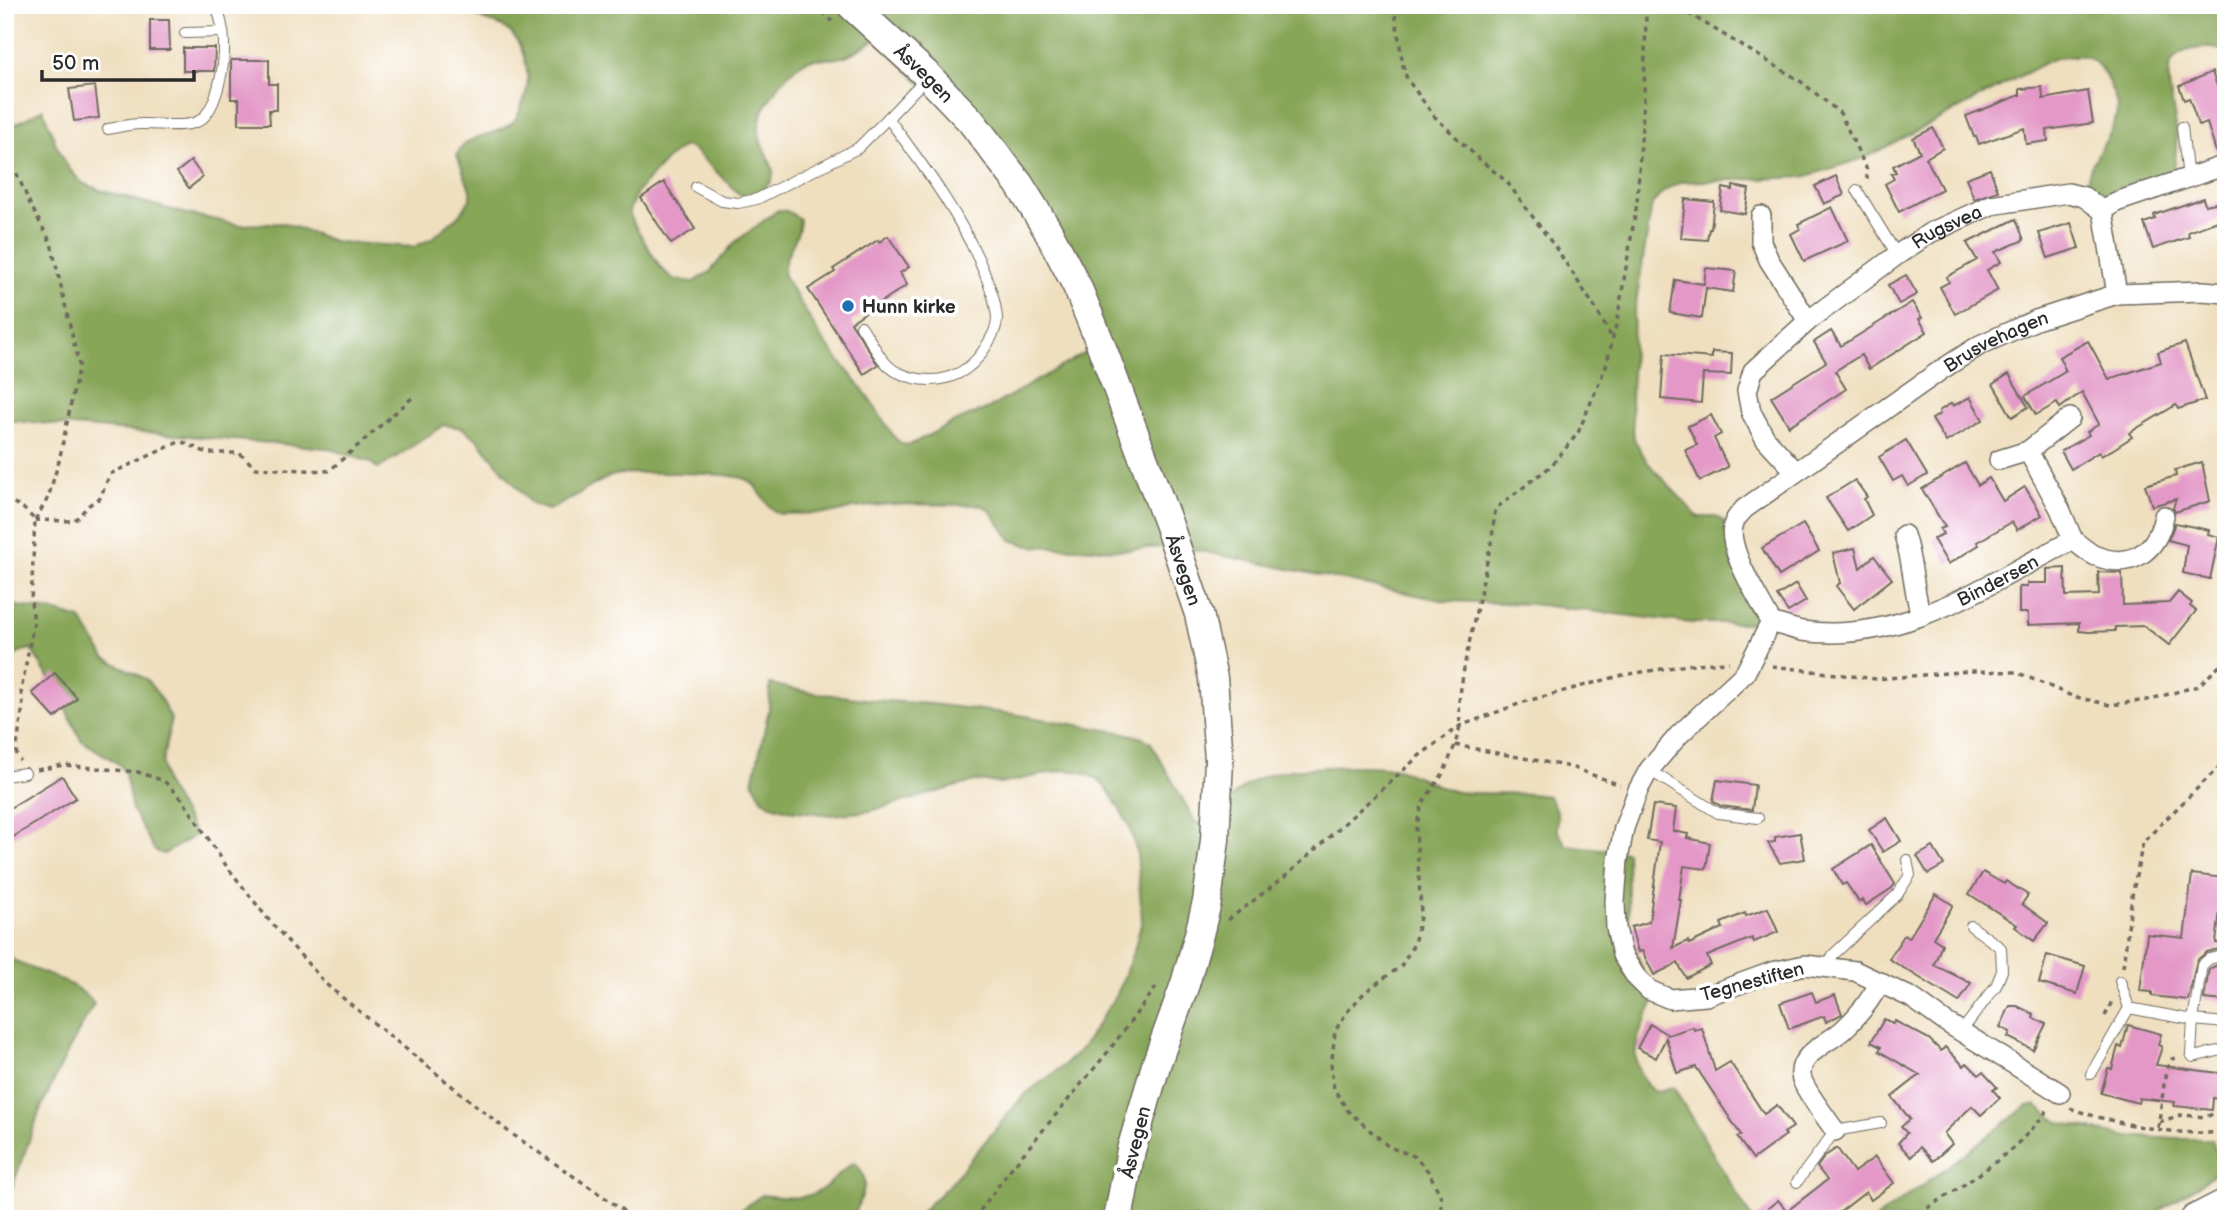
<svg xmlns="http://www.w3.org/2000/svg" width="2231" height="1224" viewBox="0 0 2231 1224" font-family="'Balsamiq Sans',sans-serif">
<rect width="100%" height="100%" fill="#fff"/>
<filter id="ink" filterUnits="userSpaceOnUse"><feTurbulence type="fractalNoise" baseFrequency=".0143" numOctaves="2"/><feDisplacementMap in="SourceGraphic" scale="14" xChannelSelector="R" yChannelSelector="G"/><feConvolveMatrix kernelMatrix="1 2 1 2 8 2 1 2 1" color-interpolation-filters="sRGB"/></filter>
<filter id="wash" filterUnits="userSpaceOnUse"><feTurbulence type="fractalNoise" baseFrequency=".00686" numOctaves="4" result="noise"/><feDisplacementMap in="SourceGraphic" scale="28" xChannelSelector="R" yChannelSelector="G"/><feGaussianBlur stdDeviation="1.57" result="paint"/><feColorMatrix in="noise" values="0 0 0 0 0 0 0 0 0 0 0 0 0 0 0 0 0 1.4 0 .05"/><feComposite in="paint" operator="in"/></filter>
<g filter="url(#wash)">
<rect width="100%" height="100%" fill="#efdfbf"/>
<g fill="#87a659" stroke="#596842" stroke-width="2" fill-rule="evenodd">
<path d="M467,5H2226V53C2217,47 2204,47 2194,49C2152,55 2174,100 2176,128C2178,145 2174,165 2173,183L2101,213L2084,193C2086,185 2088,176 2091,167C2099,148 2117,130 2117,108C2117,99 2110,85 2106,77C2091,49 2079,55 2052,59L1867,157L1804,177L1681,182L1664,191L1652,204L1634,315L1631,402L1634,439L1648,463L1698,517H1716L1725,522L1775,609L1749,623H1692L1531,604L1446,601L1176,546L1121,550L1029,546L1011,540L989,509L981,505L890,504L853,508L835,513L780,514C764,508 761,484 743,478C724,473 625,470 609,477C588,486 570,502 548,510L531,504L477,439L462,428L444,425L378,469L370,462L327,448L5,420V130L43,109L56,144L69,169L82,183L100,190L183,213L240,225L284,223L336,242L414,247L431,239L460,215L470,199V190L457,155C467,131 499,138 515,120C519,115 521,106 524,100C533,78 524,38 503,27C486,18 479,23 467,5ZM876,39L1032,193L1102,343L989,408L954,422L910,445L902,444L895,438L864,391L822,339L783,274C783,253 800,240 800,219L787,211L778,210L734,243L710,272L693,282L673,279L660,267L631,219L629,210L637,192L668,158L684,146L693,149L739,194L748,198C799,174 756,159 759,126C760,110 780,82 792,71C813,51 820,63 842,57C853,55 866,44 876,39Z"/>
<path d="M5,604L57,612L81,619L105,658L146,679L158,694L171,719L162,764L165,783L196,835L164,854L155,851L132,810L125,773L120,765L81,740L56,689L31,649L22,651L5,663Z"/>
<path d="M770,684L808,692L873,700L931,704L1013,714L1125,733L1143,738L1151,743L1196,823C1214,822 1220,807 1233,796C1244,786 1260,776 1275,773C1302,767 1371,763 1397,769C1417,774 1441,790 1457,792C1488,795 1518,791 1548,796L1557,811V830L1566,845L1627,852L1629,933L1654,1001C1643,1026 1627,1049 1641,1075C1645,1083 1647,1087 1655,1092L1673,1087L1752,1219H918L922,1211L949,1185L1024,1095L1062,1067L1082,1048L1118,992L1135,947L1142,920L1137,853L1129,825L1110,793L1098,779L1081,772L1064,770L1003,783L976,781L870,811L833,815L787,810L769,804L762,798L753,782L769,709Z"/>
<path d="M5,955C34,975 71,975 94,1004L69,1049L40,1110L5,1207Z"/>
<path d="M2036,1105L2059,1122L2123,1136L2179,1139H2212L2218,1159L2217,1168L2212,1176L2147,1219H1875L1937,1175L2027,1106Z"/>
<path d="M854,1163C874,1179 860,1199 853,1219H727L762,1195C786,1198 808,1202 828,1185C837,1177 843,1169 854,1163Z"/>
</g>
<g id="blocks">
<g fill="#e398c7">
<path d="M150,20H169L170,50H150Z"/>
<path d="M183,48H215L214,71H183Z"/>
<path d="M231,60H269V84H277V110H269L270,124H239V99H231Z"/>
<path d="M2212,72L2226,111V153L2217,155L2207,123L2199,126L2189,98L2184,100L2179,86Z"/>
<path d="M95,86L99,118L74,121L69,89Z"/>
<path d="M2042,87L2043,99L2088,91L2093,123L2047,130L2048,141L2026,144L2024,128L1979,144L1976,136L1974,137L1966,116L2020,95V89Z"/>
<path d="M1933,128L1943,148L1926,158L1942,189L1899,212L1885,184L1894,179L1891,174L1896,172L1893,166L1920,152L1913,138Z"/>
<path d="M191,161L203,177L189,188L177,172Z"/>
<path d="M1990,169L1998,191L1974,199L1966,178Z"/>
<path d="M1836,176L1844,195L1824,204L1815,186Z"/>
<path d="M664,182L695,229L671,244L641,198Z"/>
<path d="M1733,186L1749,189L1745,214L1720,210L1723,188L1733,190Z"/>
<path d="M2203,198L2205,205L2226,201V218L2188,232L2189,237L2153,249L2144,223L2155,219L2154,215Z"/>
<path d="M1685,199L1714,202L1711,229H1709L1707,240L1681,238Z"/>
<path d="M1832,207L1848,241L1804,261L1791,234L1800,229L1798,224Z"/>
<path d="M2016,219L2024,240L1995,252L2001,262L1987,270L1998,290L1955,314L1940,287L1949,282L1947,277L1977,260L1967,243Z"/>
<path d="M2071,223L2079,248L2048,258L2039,233Z"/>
<path d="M888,236L909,267L900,273L907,285L851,322L878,365L864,374L808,289L835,272L833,269L878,240L879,242Z"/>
<path d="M1706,268L1736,271L1733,292L1706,288L1702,318L1670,313L1675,280L1704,284Z"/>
<path d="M1906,275L1917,294L1899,304L1888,285Z"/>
<path d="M1912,302L1922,318L1919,319L1927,332L1869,369L1861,355L1835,371L1846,389L1789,426L1771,397L1826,362L1814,342L1831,331L1841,346Z"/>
<path d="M2088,341L2109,379L2161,362L2158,352L2185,343L2205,400L2178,409L2176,405L2129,433L2132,437L2112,450L2101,456L2099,452L2071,469L2061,451L2089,435L2087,432L2099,424L2082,392L2060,408L2057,403L2036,415L2025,396L2066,371L2059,357Z"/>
<path d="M1712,352L1732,353L1731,375L1703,374L1701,403L1661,399L1664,354L1712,358Z"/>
<path d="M2009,374L2028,407L2012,417L1993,384Z"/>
<path d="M1970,397L1983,420L1946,442L1932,419L1940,414L1939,411L1952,403L1953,406Z"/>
<path d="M1711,415L1721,434L1714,438L1728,467L1700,481L1685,450L1697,445L1688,426Z"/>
<path d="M1906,440L1927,475L1908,486L1902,476L1893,481L1879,457Z"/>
<path d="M2202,462L2210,501L2175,512L2173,508L2176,499L2152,506L2145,485L2176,476L2175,470Z"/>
<path d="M1965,463L1978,485L1989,478L2003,501L2025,487L2042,515L2017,530L2012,522L1977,542L1979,545L1948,564L1933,539L1943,534L1940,529L1945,527L1922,489Z"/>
<path d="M1855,480L1867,497L1864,499L1872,515L1848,531L1826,498Z"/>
<path d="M2175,523L2209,530L2208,534L2219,537L2210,579L2183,573L2187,545L2168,540Z"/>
<path d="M1803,524L1819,551L1779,576L1762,548Z"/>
<path d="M1855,548L1860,568L1874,556L1892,579L1854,609L1836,586L1840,583L1833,553Z"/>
<path d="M2065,568L2066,596L2099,595L2098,572L2122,573L2123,605L2169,603L2178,592L2192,603L2190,606L2196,611L2169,645L2144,626L2115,627V631L2089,632L2079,631V623L2028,625V613H2019V587H2027V583H2047V569Z"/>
<path d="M1796,584L1806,601L1788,612L1777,596Z"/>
<path d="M55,673L77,698L55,718L32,693Z"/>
<path d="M62,776L76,798L5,842V811Z"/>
<path d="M1717,780L1755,785L1752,810L1721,806L1713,801Z"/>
<path d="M1653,805L1676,808L1673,831L1688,834L1687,838L1710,843L1706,869L1684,866L1679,900H1681L1673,948L1688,941L1689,944L1723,928L1721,923L1745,913L1746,916L1768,908L1778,932L1754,942L1752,938L1707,956L1711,965L1686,978L1678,963L1654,975L1642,951L1638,952L1631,927L1649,922L1660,842L1647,840Z"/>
<path d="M1887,818L1901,841L1883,852L1869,830Z"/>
<path d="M1800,833L1805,859L1780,863L1768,843L1775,842V837Z"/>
<path d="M1871,845L1895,884L1892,888L1866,905L1863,900L1859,902L1846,883L1842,885L1833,869Z"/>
<path d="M1933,847L1944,865L1928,874L1917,856Z"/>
<path d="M1983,872L2004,884L2006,881L2028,895L2022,904L2048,923L2034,941L2015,927L2017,925L1969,894Z"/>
<path d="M2192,874L2224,878L2216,943H2220L2219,949L2207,952L2197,960L2188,1000L2152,996V992L2140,991L2147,934L2184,938Z"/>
<path d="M1936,894L1953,905L1933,938L1942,944L1934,965L1971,983L1959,1002L1889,959L1904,935L1909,938Z"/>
<path d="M2047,955L2085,966L2077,994L2039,983Z"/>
<path d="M2217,965L2226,967V1001L2204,999L2209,969Z"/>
<path d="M1812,992L1816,1002L1835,995L1842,1014L1826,1022L1824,1016L1789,1029L1780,1003Z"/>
<path d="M2010,1006H2017L2034,1014L2033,1018L2046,1024L2033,1050L2008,1037L2010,1032L2000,1027Z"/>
<path d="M1884,1019L1894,1024L1895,1021L1929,1039L1941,1051L1945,1047L1964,1066L1967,1063L1979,1075L1983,1072L1997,1087L1993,1090L2000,1098L1981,1115L1972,1106L1944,1133L1952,1144L1933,1161L1920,1147L1911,1157L1898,1143L1907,1133L1901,1127L1910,1119L1892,1097L1920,1075L1879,1051L1881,1047L1871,1042Z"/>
<path d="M1650,1024L1668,1035L1693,1027L1694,1030L1702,1028L1715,1071L1730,1062L1764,1114L1777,1105L1793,1127L1784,1133L1786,1135L1753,1159L1737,1137L1741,1135L1696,1067L1677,1073L1666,1038L1656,1058L1637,1048Z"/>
<path d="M2128,1025L2161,1034L2158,1045L2162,1047L2156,1065L2226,1074V1100L2213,1098L2212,1110L2174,1106L2175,1102L2139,1098L2138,1103L2101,1093L2108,1068L2112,1069L2118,1046L2122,1048Z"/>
<path d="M1837,1148L1854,1172L1875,1157L1894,1183L1871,1200L1866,1192L1831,1219H1755L1778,1200L1787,1211L1827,1180L1817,1167L1825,1156Z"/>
</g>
</g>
</g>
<g filter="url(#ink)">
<use href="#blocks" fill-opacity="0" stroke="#706a5f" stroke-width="2"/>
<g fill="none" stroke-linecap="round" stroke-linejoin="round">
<defs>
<g id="lane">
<path d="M185,33L223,32"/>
<path d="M2182,127L2188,178"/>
<path d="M108,129C119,127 130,124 140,124C158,123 177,128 194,123C217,117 225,63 224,42C224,29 220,17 216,5"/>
<path d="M696,187L722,201L738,203L757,199L858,148L888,118"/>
<path d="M1857,190L1897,255"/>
<path d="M861,326C871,340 881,364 897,372C931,388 965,380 985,348C991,339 997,329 997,319C996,302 990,287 984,272C961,215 924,167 888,118L926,78"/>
<path d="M1649,770L1718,813L1758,818"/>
<path d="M5,776L25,773"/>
<path d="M2226,955L2209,959L2202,965L2193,1020L2191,1054L2193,1057L2226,1049"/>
<path d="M1827,967L1833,955L1897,895L1910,875L1907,860"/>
<path d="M2120,981L2129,1008L2193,1020L2226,1023"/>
<path d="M1961,1032L1996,986L2002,971L2001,948L1971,926"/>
<path d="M2091,1074L2129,1008"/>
<path d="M1797,1182L1835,1131L1881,1123"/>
</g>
<g id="street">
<path d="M2103,211L2116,202L2226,165"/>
<path d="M1761,216V242L1769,260L1808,321"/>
<path d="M2070,418L2028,451L2060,509L2073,540"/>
<path d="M1999,460L2028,451"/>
<path id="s1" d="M1795,471L1765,438L1751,412L1747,391L1753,371L1808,321L1897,255L1930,233L1991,205L2068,193L2084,197L2103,211L2117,294"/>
<path d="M1904,535C1913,561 1913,589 1921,616"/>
<path id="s2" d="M1771,622C1781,625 1792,629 1802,631C1903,645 1988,583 2073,540C2080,545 2088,553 2096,556C2132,570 2157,551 2164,516"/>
<path id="s3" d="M2060,1093L1944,1021L1912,998L1855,971L1805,965L1772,972L1706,996L1670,999L1649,990L1636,977L1622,955L1616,928L1615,902L1618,860L1624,828L1638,790L1649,770L1679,735L1745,673L1771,622C1760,600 1724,546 1734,523C1735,518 1741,513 1744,509L1941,370L1980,345L2036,320L2117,294L2203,291L2226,293"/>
<path d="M1835,1131C1827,1118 1802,1088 1801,1075C1799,1053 1831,1042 1844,1029C1859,1015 1871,1000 1880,982"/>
</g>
<g id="secondary">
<path id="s4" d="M851,5L928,76L971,121L1019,184L1047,229L1077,286L1099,340L1168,523L1199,614L1213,678L1219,760L1215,840L1207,902L1198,938L1185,984L1157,1062L1131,1150L1118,1219"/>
<path d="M2195,1219L2226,1203"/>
</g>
</defs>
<use href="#lane" stroke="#706a5f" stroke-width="12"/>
<use href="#street" stroke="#706a5f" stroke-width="22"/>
<use href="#secondary" stroke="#706a5f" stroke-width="31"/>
<g stroke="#706a5f" stroke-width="3.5" stroke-dasharray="5 5" stroke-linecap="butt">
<path d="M815,5L832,21"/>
<path d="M1394,5L1403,66L1407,79L1434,116L1478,158L1507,182L1558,251L1594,306L1612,338"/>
<path d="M1659,5L1691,15L1799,80L1840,113L1867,170V179"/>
<path d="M2223,5L2226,11"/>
<path d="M5,137L9,140L8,153L30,204L51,243L79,365L59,461L48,498L35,520"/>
<path d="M5,498L23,508L35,520L31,602L34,621L21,691L23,706L16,752L20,761"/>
<path d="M35,520L74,521L89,505L100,498L110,474L181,441L207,453H239L256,468L329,471L412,398"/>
<path d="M1772,666L1876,679L1971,671L2016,672L2072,696L2110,705L2147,700L2198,686L2226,660"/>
<path d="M1455,745L1571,767L1620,785"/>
<path d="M37,770L63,765L138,772L164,781L182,799L225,864L268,919L328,986L509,1132L620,1208L631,1219"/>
<path d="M1228,920L1287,875L1419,756L1460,726L1527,701L1623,675L1694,664L1729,662"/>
<path d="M2123,967L2132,896L2143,842L2226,760"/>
<path d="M2105,1016L2112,1001"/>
<path d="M2070,1108C2105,1122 2190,1139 2226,1131"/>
<path d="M2159,1122L2181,1115L2206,1117L2226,1108"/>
<path d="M2158,1128L2166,1070L2172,1059L2179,1057"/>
<path d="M974,1219L1009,1171L1107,1053L1157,986"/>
<path d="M1441,1219V1197L1429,1172L1414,1156L1389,1147L1348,1111L1334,1089L1331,1068L1335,1031L1347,1012L1365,992L1401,966L1414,944L1421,913L1416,828L1422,804L1444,772L1455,745L1460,726L1459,701L1465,662L1492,539L1495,509L1551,466L1578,433L1606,366L1617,321L1637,203L1644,95L1646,15L1642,5"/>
<path d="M1911,1219C1958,1188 2015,1156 2048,1109"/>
</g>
<use href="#lane" stroke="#fff" stroke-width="10"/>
<use href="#street" stroke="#fff" stroke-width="19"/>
<use href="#secondary" stroke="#fff" stroke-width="28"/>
</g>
</g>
<circle fill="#1f6fb2" stroke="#fff" stroke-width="2.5" cx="848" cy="306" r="7"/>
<g text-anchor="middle" stroke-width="7" stroke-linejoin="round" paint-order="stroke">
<g font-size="19" fill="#2b2b2b" stroke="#fff">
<text dy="7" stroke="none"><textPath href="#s4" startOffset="100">Åsvegen</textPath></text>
<text dy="7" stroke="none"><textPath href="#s1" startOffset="359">Rugsvea</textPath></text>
<text dy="7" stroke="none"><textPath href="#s3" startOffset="1311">Brusvehagen</textPath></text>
<text dy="7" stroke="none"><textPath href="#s4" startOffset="667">Åsvegen</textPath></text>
<text dy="7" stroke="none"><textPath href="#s2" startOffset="238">Bindersen</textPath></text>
<text transform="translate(1752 981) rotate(-15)" y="7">Tegnestiften</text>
<text transform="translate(1135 1142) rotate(-76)" y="7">Åsvegen</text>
</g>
<g font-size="19" font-weight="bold" fill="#2b2b2b" stroke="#fff" text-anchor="start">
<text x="862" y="313">Hunn kirke</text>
</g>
</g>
<rect width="2231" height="1224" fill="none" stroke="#fff" stroke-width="28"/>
<path d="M42 70v10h152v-10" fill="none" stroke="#2b2b2b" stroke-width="3.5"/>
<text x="52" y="70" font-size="21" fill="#2b2b2b" stroke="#ffffff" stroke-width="5" paint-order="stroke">50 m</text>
</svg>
